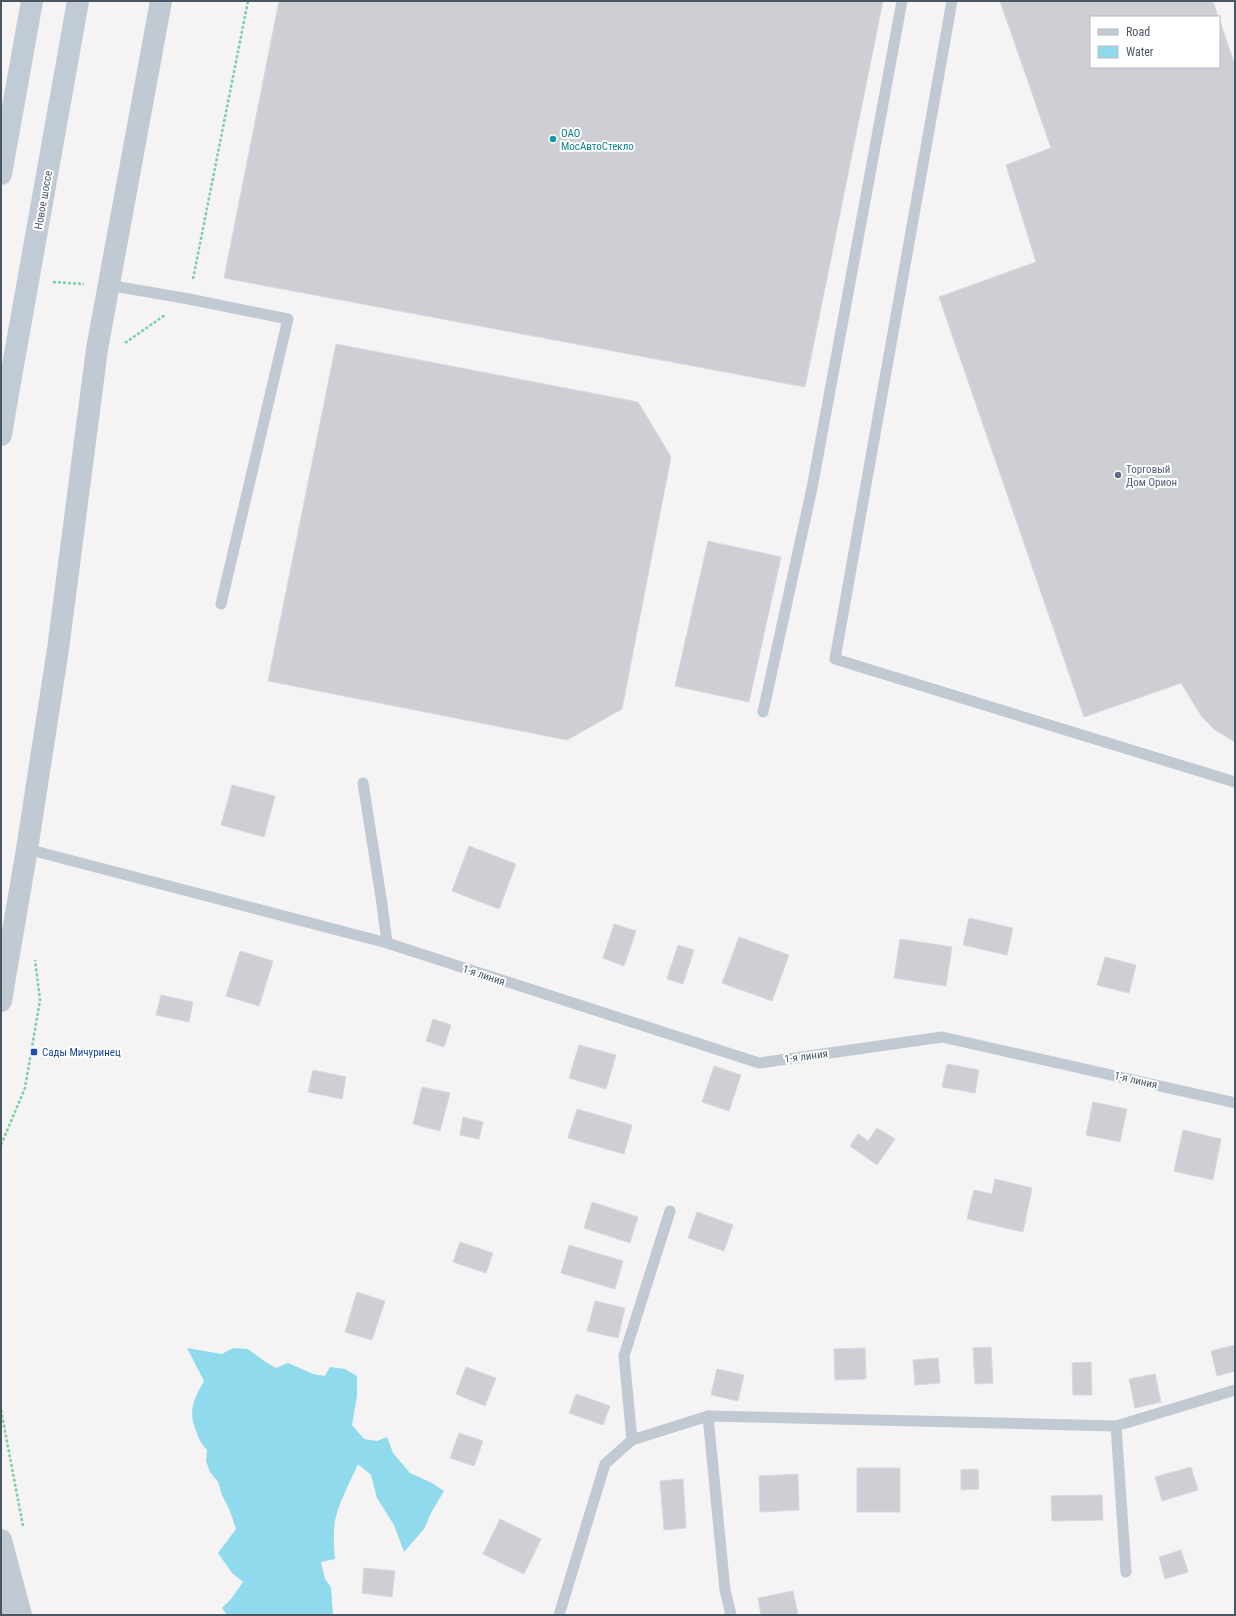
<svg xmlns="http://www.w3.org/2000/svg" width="1236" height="1616" viewBox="0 0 1236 1616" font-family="'Roboto Condensed',sans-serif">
<rect width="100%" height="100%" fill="#f5f3f3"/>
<path fill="#90daee" d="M187,1348L222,1354L233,1348L248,1349L267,1363L276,1368L288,1363L313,1374L325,1376L330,1367L345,1369L357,1376V1396L352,1425L364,1439L377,1441L387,1437L393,1453L410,1473L432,1483L444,1491L432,1511L424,1529L404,1552L394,1525L377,1498L371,1475L358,1464C350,1483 339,1501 335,1521C333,1533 334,1547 335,1559L321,1562L325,1579L331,1587L333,1615H227L222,1608L231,1599L243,1582L232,1573L218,1553L236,1529L230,1511L222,1495L218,1482L210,1472L206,1461L207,1450C201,1444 199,1439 196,1431C188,1410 193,1401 204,1381Z"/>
<g fill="#cdcfd5" stroke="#d7d9de">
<path d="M279,1H883L805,387L224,278Z"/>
<path d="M1000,1H1213L1218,17H1091V67H1219V19L1235,65V742L1215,730L1202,717L1181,683L1084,717L939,297L1036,262L1006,165L1051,148Z"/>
<path d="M336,344L638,402L671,457L622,709L567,740L268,681Z"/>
<path d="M708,541L781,557L749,702L675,686Z"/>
<path d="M232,785L275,796L264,837L221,825Z"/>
<path d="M469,846L516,864L499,909L452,891Z"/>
<path d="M969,918L1013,928L1007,955L963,945Z"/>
<path d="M614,924L636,931L624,966L603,958Z"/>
<path d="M739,937L789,955L772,1001L722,983Z"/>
<path d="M900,939L952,947L946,986L894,978Z"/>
<path d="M678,945L694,950L683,984L667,979Z"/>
<path d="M240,951L273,961L259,1006L226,996Z"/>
<path d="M1105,957L1136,965L1129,993L1097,985Z"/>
<path d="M161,995L193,1002L189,1022L156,1015Z"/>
<path d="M433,1019L451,1025L444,1047L426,1041Z"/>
<path d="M579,1045L616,1055L606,1089L569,1078Z"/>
<path d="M947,1064L979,1070L975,1093L942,1087Z"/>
<path d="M714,1066L741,1075L729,1111L702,1102Z"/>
<path d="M313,1070L346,1077L342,1099L308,1092Z"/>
<path d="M422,1087L450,1093L440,1131L413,1124Z"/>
<path d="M1093,1102L1127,1109L1120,1142L1086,1135Z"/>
<path d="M577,1109L632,1125L624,1154L568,1138Z"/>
<path d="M463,1117L483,1122L479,1139L460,1135Z"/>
<path d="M877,1128L895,1139L877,1165L850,1146L858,1134L868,1141Z"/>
<path d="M1183,1130L1221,1139L1213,1180L1174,1171Z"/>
<path d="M995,1179L1032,1188L1023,1232L967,1219L974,1190L992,1194Z"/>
<path d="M592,1202L638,1217L630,1243L584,1228Z"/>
<path d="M697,1212L733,1225L724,1251L688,1238Z"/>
<path d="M460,1242L493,1253L486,1273L453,1262Z"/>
<path d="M569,1245L623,1261L615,1289L561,1273Z"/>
<path d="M357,1292L385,1301L372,1340L345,1332Z"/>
<path d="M595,1301L625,1308L618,1338L587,1331Z"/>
<path d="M1235,1345V1371L1217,1376L1211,1351Z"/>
<path d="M991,1347L993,1383L975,1384L973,1348Z"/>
<path d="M865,1348L866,1379L835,1380L834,1349Z"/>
<path d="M938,1358L940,1383L915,1385L913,1360Z"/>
<path d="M1091,1362L1092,1395H1073L1072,1363Z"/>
<path d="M466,1367L496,1378L485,1406L456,1394Z"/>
<path d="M717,1369L744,1375L738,1401L711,1395Z"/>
<path d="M1155,1374L1161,1402L1135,1408L1129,1379Z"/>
<path d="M576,1394L610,1406L603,1425L569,1413Z"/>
<path d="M459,1433L483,1441L474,1466L450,1458Z"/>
<path d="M1191,1467L1198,1490L1162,1501L1155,1477Z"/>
<rect x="857" y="1468" width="43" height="44"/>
<path d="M978,1469L979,1489L961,1490V1470Z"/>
<path d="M798,1474L799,1510L760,1512L759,1476Z"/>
<path d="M683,1479L686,1528L664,1530L660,1481Z"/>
<path d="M1102,1495L1103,1520L1052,1521L1051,1496Z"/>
<path d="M500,1519L541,1539L524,1574L483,1554Z"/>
<path d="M1181,1550L1188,1572L1165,1579L1159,1557Z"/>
<path d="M364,1568L395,1571L392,1597L362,1593Z"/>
<path d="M793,1591L798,1615H761L758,1598Z"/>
</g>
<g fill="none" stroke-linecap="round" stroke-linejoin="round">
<g stroke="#7ad0a6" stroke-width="2.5" stroke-dasharray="3 2" stroke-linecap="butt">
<path d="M193,279L248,1"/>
<path d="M53,282L84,284"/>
<path d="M125,343L165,315"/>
<path d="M1,1145L25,1088L40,1000L35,960"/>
<path d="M1,1410L23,1526"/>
</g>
<g stroke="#c1cad2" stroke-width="11">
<path d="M952,1L835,659L1235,782"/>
<path d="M108,285L189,299L288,319L221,604"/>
<path d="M763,712L812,488L902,1"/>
<path d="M363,783L382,904L387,943"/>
<path d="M27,849L387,943L759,1063L942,1037L1235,1103"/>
<path d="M708,1416L725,1590L731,1615"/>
<path d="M1116,1426L1126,1572"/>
<path d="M632,1440L624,1356L670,1211"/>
<path d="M559,1615L605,1464L632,1440L708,1416L1116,1426L1235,1390"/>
</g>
<g stroke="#c1cad2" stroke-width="22">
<path d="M1,1001L27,849L58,649L97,349L161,1"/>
<path d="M1,1540L21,1615"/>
<path d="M1,1615L3,1577"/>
</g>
<g stroke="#c1cbd6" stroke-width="22">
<path d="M1,174L32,1"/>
<path d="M1,435L7,399"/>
</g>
<path stroke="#c1cbd6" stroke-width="22" d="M7,399L78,1"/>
</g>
<circle fill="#0f9aa8" stroke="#fff" stroke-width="1.5" cx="553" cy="139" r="4"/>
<circle fill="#5c6f8a" stroke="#fff" stroke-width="1.5" cx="1118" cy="475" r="4"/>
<rect fill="#1a4fb4" stroke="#fff" stroke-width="1.5" x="30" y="1048" width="8" height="8" rx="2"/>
<g text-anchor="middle" stroke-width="4" stroke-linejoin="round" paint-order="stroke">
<g font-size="11" fill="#0d838f" stroke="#fff" text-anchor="start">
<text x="561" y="137">ОАО<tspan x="561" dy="13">МосАвтоСтекло</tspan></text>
</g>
<g font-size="11" fill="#4a5661" stroke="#fff">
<text transform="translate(43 200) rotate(-80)" y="4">Новое шоссе</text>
<text transform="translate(484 975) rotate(18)" y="4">1-я линия</text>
<text transform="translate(806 1056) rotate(-8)" y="4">1-я линия</text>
<text transform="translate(1136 1080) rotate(13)" y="4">1-я линия</text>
</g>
<g font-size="11" fill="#4e5e75" stroke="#fff" text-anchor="start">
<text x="1126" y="473">Торговый<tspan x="1126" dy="13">Дом Орион</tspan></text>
</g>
<g font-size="11" fill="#164399" stroke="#fff" text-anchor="start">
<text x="42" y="1056">Сады Мичуринец</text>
</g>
</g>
<rect width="1236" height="1616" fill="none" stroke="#4a5661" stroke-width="4"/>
<rect x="1090" y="16" width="130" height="52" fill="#ffffff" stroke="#b7bbc0"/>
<rect x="1098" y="29" width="20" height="6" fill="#c1cbd6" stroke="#b7bbc0"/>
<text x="1126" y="36" font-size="12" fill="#4a5661">Road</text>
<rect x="1098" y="46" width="20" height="12" fill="#90daee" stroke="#b7bbc0"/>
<text x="1126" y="56" font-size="12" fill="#4a5661">Water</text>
</svg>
